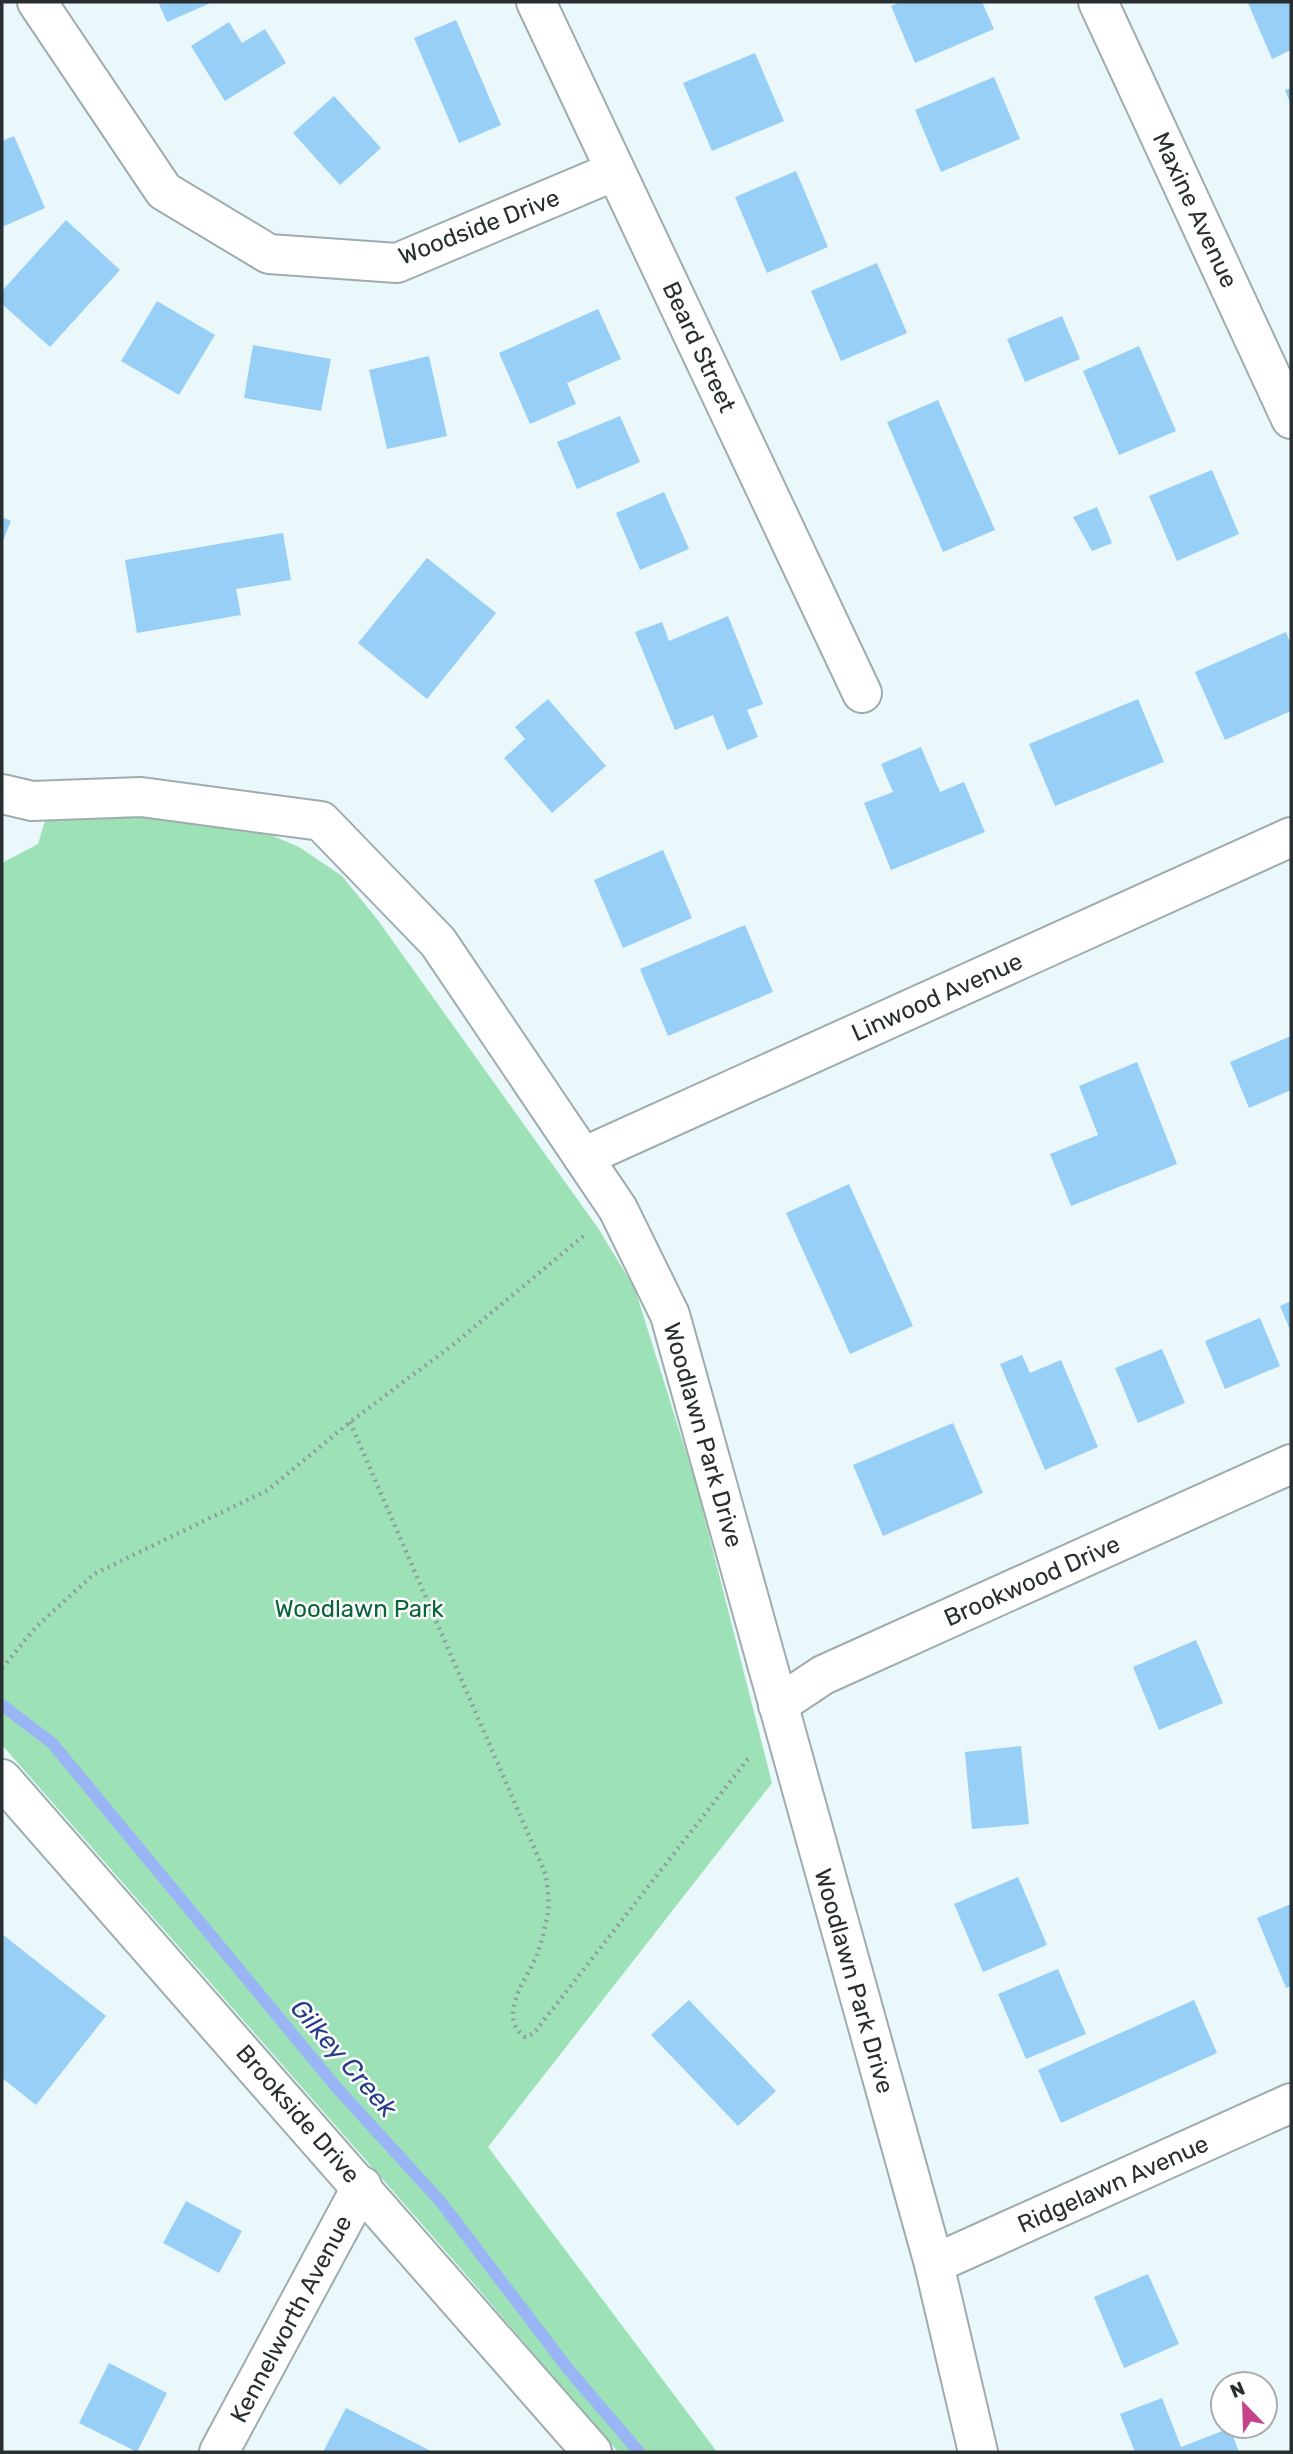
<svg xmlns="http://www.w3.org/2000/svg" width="1293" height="2454" viewBox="0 0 1293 2454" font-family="Rubik,sans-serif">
<rect width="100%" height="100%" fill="#eaf8fb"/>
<path fill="#9ce2b6" d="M133,816L252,827L299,847L342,876L377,919L598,1228L635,1289L696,1484L772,1783L488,2147L717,2452H618L456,2263L2,1745V863L38,844L45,821Z"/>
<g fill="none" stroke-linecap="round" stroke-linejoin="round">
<path stroke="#9ab5f6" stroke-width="12" d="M2,1705L52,1743L337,2088L440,2201L569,2370L639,2452"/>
</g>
<g fill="#98cff6">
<path d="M158,2H213L167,22Z"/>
<path d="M900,2H982L994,29L915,63L891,6Z"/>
<path d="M1251,2H1291V50L1272,59L1248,3Z"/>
<path d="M456,20L501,125L459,143L414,38Z"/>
<path d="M229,22L242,43L265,29L286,63L225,101L191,46Z"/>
<path d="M755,53L784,121L712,151L683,83Z"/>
<path d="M994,77L1020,139L941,172L915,110Z"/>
<path d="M1291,88V105L1285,90Z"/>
<path d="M334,96L381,148L340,185L293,133Z"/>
<path d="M14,136L45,208L2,227V141Z"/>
<path d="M796,171L828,247L767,273L735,197Z"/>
<path d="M66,220L120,270L50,347L2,304V291Z"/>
<path d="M877,263L907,333L841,361L811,291Z"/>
<path d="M157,301L215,335L179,395L121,361Z"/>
<path d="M598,309L621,359L567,383L576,404L530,424L499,353Z"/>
<path d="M1062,316L1080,359L1025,382L1007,339Z"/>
<path d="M253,345L331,359L321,411L244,398Z"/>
<path d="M1139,346L1176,431L1119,455L1083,371Z"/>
<path d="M429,356L447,436L387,449L369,370Z"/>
<path d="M938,400L995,530L943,552L887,422Z"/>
<path d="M620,416L640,462L577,489L557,442Z"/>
<path d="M1212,470L1239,534L1177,561L1149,496Z"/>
<path d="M664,492L689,549L640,570L616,513Z"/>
<path d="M1097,507L1112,543L1092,551L1073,517Z"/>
<path d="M2,517L11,521L2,543Z"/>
<path d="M283,533L291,580L236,589L241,615L137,633L125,560Z"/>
<path d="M427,558L496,613L427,699L358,643Z"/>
<path d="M728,616L763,704L747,710L758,737L727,750L713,715L675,730L635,632L662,622L669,641Z"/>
<path d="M1286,632L1291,644V711L1225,740L1195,672Z"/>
<path d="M548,699L606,766L552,813L504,758L525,739L515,727Z"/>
<path d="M1138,699L1164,762L1055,806L1029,744Z"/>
<path d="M921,747L940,792L964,782L985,832L891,870L864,803L893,792L881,764Z"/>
<path d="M663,850L692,918L623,948L594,880Z"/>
<path d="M745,925L773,992L668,1036L640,969Z"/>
<path d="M1291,1036V1090L1249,1108L1230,1062Z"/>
<path d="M1137,1062L1177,1164L1071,1206L1050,1154L1098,1135L1079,1086Z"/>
<path d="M849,1184L913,1326L850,1354L786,1213Z"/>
<path d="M1291,1301V1332L1280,1306Z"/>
<path d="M1260,1318L1280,1366L1225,1389L1205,1341Z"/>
<path d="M1162,1349L1185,1403L1138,1423L1115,1368Z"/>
<path d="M1022,1355L1030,1373L1061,1360L1098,1447L1045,1470L1000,1364Z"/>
<path d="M953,1423L983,1493L883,1536L853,1465Z"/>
<path d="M1196,1640L1223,1703L1159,1730L1133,1667Z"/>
<path d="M1021,1746L1029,1824L972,1829L965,1752Z"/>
<path d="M1018,1877L1047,1945L983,1972L954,1904Z"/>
<path d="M1291,1904V1986L1286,1988L1257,1918Z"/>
<path d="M2,1934L106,2016L36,2105L2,2078Z"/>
<path d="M1058,1969L1086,2034L1026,2059L998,1994Z"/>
<path d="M689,2000L776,2091L738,2126L651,2035Z"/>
<path d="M1194,2000L1217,2053L1061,2123L1038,2070Z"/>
<path d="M186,2201L242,2231L219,2273L163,2243Z"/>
<path d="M1148,2274L1179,2344L1124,2368L1094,2297Z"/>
<path d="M109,2363L167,2393L137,2452L79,2423Z"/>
<path d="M1162,2398L1181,2447L1230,2428L1239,2452H1135L1120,2414Z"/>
<path d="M346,2408L433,2452H323Z"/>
</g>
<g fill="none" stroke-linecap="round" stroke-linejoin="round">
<defs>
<g id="minor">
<path d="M37,2L164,191L269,254L397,263L615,171"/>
<path d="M536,2L862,693"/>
<path d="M1098,2L1291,419"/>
<path d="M2,794L32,801L141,797L321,821L438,942L618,1209L670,1315L934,2264L978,2452"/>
<path d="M583,1157L1291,837"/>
<path d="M778,1705L823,1675L1291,1464"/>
<path d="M2,1779L592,2452"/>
<path d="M934,2264L1291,2103"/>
<path d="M219,2452L362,2186"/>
</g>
</defs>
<use href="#minor" stroke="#9facaf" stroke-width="42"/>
<g stroke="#909b9d" stroke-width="4.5" stroke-dasharray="2 5" stroke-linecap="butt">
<path d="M350,1422L546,1875C547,1887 550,1901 548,1913C545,1926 542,1942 537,1955C527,1979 496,2016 525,2037L534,2033L747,1760L751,1758"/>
<path d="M2,1668L36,1627L94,1574L268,1490L350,1422L454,1344L587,1233"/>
</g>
<use href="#minor" stroke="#fff" stroke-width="38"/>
</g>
<g text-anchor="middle" stroke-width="5" stroke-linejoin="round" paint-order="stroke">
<g font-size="24" fill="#292f30" stroke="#fff">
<text transform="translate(1195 210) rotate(65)" y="8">Maxine Avenue</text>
<text transform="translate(479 227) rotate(-21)" y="8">Woodside Drive</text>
<text transform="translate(699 347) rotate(65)" y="8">Beard Street</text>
<text transform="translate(937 997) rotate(-24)" y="8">Linwood Avenue</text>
<text transform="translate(703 1435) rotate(74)" y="8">Woodlawn Park Drive</text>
<text transform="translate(1032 1581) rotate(-24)" y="8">Brookwood Drive</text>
<text transform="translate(854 1981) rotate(74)" y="8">Woodlawn Park Drive</text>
<text transform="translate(298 2114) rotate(49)" y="8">Brookside Drive</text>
<text transform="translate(1113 2184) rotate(-24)" y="8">Ridgelawn Avenue</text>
<text transform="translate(291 2319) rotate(-62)" y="8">Kennelworth Avenue</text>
</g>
<g font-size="24" fill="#0a633a" stroke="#fff">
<text x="359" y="1617">Woodlawn Park</text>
</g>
<g font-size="26" font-style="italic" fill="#263e89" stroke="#fff">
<text transform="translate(344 2058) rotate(49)" y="9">Gilkey Creek</text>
</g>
</g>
<rect width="1293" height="2454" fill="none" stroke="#292f30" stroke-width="7"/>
<g transform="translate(1244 2405) rotate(337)"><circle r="33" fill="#ffffff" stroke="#a9acac" stroke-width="2"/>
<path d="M0-5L12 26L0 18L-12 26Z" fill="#c5438b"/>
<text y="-10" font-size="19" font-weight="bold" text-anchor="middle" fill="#292f30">N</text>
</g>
</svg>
